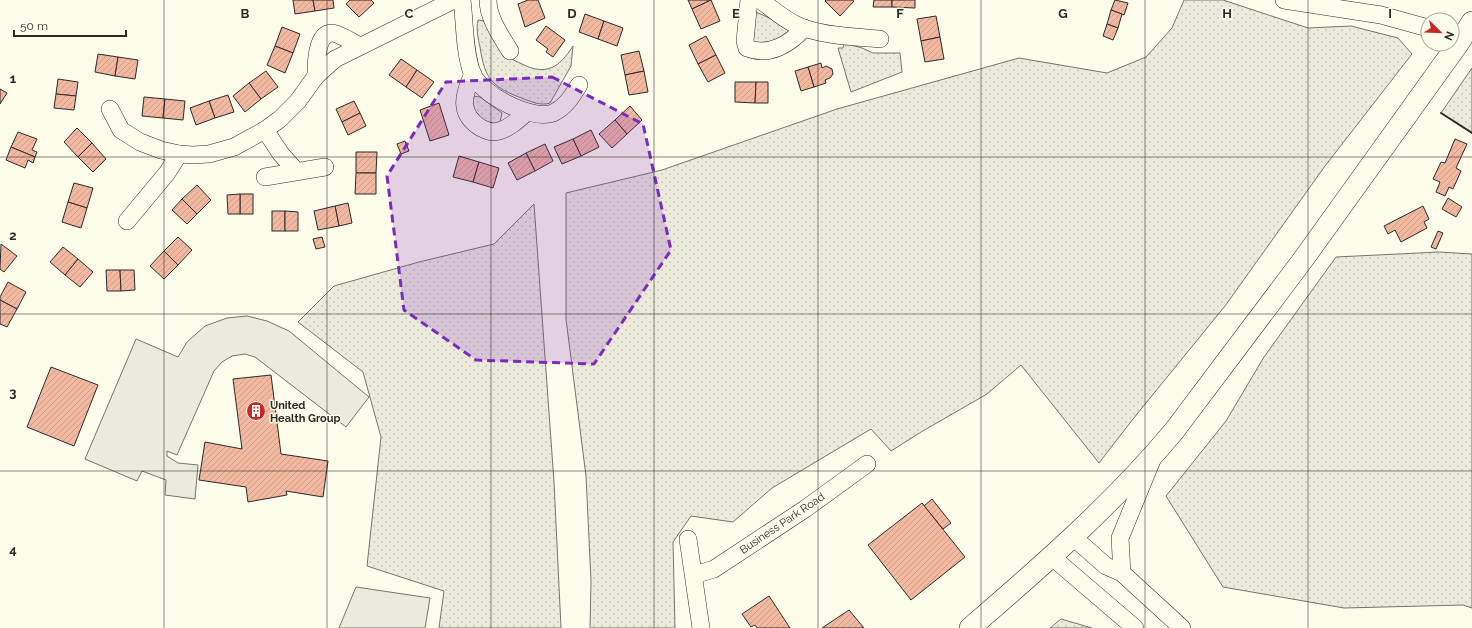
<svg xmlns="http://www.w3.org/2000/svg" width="1472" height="628" viewBox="0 0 1472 628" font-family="Raleway,sans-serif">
<defs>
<pattern id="grass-dots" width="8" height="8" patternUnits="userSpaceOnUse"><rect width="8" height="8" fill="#ecebdb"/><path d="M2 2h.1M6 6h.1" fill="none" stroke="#cbcabc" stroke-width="1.8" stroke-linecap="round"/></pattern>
<pattern id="building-hatch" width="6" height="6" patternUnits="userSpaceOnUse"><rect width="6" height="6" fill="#f2b8a0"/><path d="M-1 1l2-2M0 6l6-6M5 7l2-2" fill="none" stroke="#d09e8a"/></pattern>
</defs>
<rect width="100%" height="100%" fill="#fdfbea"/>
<g fill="url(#grass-dots)" stroke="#74746e">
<path d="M1184,0H1223L1308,28L1351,26L1398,38L1412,54L1325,166L1225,306L1133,419L1099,463L1021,365L987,394L921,432L891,451L871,429L772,488L733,522L691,516L673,542L675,628H590L591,581L586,476L566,319V193L662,170L837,109L1019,58L1107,73L1146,57L1172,28Z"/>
<path d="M756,12L780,23L789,31C777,43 769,44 752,43Z"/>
<path d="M478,20L484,21C492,32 499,46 508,56C512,60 518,62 522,64C546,76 559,68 573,46L571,66L550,103C541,106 532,102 524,99C492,87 485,80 480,47C478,38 476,29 478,20Z"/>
<path d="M844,43L862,48L873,53H900L902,72L851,92L838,48H843Z"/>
<path d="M1472,68V133L1441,113Z"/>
<path d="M473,96L480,97L502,113L500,122L496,126H487L475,114L471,101Z"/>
<path d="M534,204L554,482L561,628H439L444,591L367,566L381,437L363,372L298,322L334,286L419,262L494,244Z"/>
<path d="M1439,252L1472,254V608L1463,605L1344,608L1223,587L1166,496L1226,421L1264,357L1336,257Z"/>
<path d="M1061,619L1092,628H1050Z"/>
</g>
<g fill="#eceadb" stroke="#74746e">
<path d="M247,316L267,321L289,331L369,397L346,427L255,357L245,354L232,356L222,362L214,371L177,455L167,451V456L178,463L198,465L195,499L165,495L166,480L142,471L137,481L85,459L136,339L178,357L187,342L205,326L227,318Z"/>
<path d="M356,587L430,598L425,628H339Z"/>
</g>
<g fill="url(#building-hatch)" stroke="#2b2b2b">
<path d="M293,0H313L315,11L295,14Z"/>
<path d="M313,0H333L334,8L315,11Z"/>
<path d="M350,0H371L374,3L359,17L346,4Z"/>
<path d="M528,0H538L545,18L525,27L518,4Z"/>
<path d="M688,0H711L692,9Z"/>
<path d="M711,0L720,21L701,29L692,9Z"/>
<path d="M826,0H852L854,1L840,16L825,1Z"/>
<path d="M874,0H892V7H873Z"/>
<path d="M892,0H915V8L892,7Z"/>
<path d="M1115,0L1128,3L1124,15L1111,10Z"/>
<path d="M1111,10L1122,14L1118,28L1107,24Z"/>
<path d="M585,14L604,21L598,39L579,32Z"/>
<path d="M936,16L940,37L921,41L917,19Z"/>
<path d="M604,21L623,28L617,46L598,39Z"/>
<path d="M1107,24L1118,28L1113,40L1103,36Z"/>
<path d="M546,26L565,40L553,57L546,52L548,49L536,40Z"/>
<path d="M282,27L300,34L293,53L275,46Z"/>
<path d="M706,36L716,55L698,64L689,45Z"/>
<path d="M940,37L944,59L925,62L921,41Z"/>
<path d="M275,46L293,53L285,73L267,65Z"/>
<path d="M639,51L644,71L625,75L621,55Z"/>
<path d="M98,54L118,57L115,76L95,72Z"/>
<path d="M716,55L725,73L708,82L698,64Z"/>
<path d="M118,57L138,60L135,79L115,76Z"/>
<path d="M401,59L417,70L406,87L389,75Z"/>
<path d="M821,63L822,68L826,66L832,69L833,74L830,78L825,80L826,83L814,87L808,67Z"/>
<path d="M808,67L814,87L801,91L795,71Z"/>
<path d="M417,70L434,82L422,98L406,87Z"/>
<path d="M266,71L278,87L261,99L249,83Z"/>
<path d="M644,71L648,92L629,95L625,75Z"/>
<path d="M58,79L78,82L76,96L56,94Z"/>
<path d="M735,82H756L755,103L735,102Z"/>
<path d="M756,82H768V103H755Z"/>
<path d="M249,83L261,99L245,112L233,96Z"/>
<path d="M0,89L7,93L0,104Z"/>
<path d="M56,94L76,96L74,110L54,108Z"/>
<path d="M228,95L234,112L215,118L209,101Z"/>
<path d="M144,97L165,99L163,118L142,116Z"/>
<path d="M165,99L185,101L183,120L163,118Z"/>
<path d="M209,101L215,118L196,125L190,108Z"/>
<path d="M354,101L360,113L342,122L336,109Z"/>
<path d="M439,103L449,135L430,141L420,110Z"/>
<path d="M630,106L642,120L627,134L615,120Z"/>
<path d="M360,113L366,126L348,135L342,122Z"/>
<path d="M615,120L627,134L612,148L599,134Z"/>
<path d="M77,128L92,143L78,157L64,142Z"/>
<path d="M591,130L599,147L581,156L573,139Z"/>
<path d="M18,132L37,139L32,150L37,152L35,157L11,147Z"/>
<path d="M573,139L581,156L562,164L554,147Z"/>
<path d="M1455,139L1467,144L1456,168L1461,171L1453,189L1449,187L1445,196L1436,192L1440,182L1433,179L1441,162L1445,163Z"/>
<path d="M405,141L409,151L401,154L397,144Z"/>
<path d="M92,143L106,159L93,172L78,157Z"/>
<path d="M545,144L553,161L535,171L526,153Z"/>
<path d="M11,147L35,157L33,163L28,160L25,168L6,160Z"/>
<path d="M356,152H377L376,173H356Z"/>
<path d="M526,153L535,171L517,180L508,163Z"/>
<path d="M459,156L479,162L473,182L453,177Z"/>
<path d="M479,162L499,168L493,188L473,182Z"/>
<path d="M356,173H376V194H355Z"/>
<path d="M74,183L93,188L87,208L68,202Z"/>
<path d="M197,185L211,200L197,214L182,199Z"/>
<rect x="240" y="194" width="13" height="20"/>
<path d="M240,194V214H228L227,195Z"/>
<path d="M1448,198L1462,207L1456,217L1442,209Z"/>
<path d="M182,199L197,214L187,224L172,210Z"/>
<path d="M68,202L87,208L81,228L62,222Z"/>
<path d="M348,203L352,223L339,226L335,206Z"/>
<path d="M335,206L339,226L318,230L314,211Z"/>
<path d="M1423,206L1429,219L1424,222L1427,228L1401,242L1395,230L1388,234L1384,226Z"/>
<rect x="272" y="211" width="13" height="20"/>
<path d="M285,211L298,212V231H285Z"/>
<path d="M1438,231L1443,233L1436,249L1431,247Z"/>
<path d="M178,237L192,250L178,265L164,251Z"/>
<path d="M322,237L325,247L316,249L313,239Z"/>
<path d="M1,244L17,256L4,272L0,269Z"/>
<path d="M63,247L78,259L65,275L50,262Z"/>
<path d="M164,251L178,265L164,279L150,266Z"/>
<path d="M78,259L93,272L80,287L65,275Z"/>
<path d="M106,270H120L121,291H107Z"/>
<path d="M120,270H134L135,290L121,291Z"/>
<path d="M8,282L26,292L17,309L0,300V297Z"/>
<path d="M0,300L17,309L7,327L0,324Z"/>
<path d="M51,367L98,385L74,446L27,427Z"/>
<path d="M271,375L281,454L328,461L323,497L286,491L287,495L248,502L246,487L199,480L205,442L242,449L233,379Z"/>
<path d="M932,499L951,523L943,529L924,506Z"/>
<path d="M922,503L965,557L911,600L868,545Z"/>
<path d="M769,596L790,628H757L755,625L751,627L742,614Z"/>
<path d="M849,610L864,628H822Z"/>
</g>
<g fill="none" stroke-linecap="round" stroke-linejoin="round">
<defs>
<g id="minor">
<path d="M462,0C465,24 464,50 472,73C480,94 531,121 553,113C566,107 572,96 579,85"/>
<path d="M488,0C488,18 501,36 510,51"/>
<path d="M749,0L745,41L747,48C769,57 790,44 804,28"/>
<path d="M760,0C774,10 788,23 804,28C828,36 856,37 880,39"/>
<path d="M1284,0L1381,15L1428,28"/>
<path d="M473,74C463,95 458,114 481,128C487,131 492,133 499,131C510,128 519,119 527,112"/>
<path d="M316,76C316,65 316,33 332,33C338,33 354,43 360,46"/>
<path d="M110,109L121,130L140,142L161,150L179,154L193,155L209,154L234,147L265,130L280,119L298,101L316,76L335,59L454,0"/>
<path d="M265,130L281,154L296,171"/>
<path d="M265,177L325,167"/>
<path d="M127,221L167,173L179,154"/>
<path d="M1073,537L1106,566L1122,573L1182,628"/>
<path d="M688,539L701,628"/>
<path d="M1052,557L1135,628"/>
<path d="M1122,573L1120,538L1152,460"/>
<path d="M694,575L714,569L805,509L867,464"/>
</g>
<path id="major" d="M970,628C1042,566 1113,504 1174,431L1302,261L1458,44L1472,22"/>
</defs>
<use href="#minor" stroke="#2b2b2b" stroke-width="18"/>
<use href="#major" stroke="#2b2b2b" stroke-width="22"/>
<use href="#minor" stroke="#fdfbea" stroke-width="17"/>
<use href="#major" stroke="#fdfbea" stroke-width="21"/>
<path stroke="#2b2b2b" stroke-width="2" d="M1441,113L1472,133"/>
</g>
<path fill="#7b2cbf" fill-opacity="0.2" stroke="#7b2cbf" stroke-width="3" stroke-dasharray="8 5" stroke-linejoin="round" d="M552,77L643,124L671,250L594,364L476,360L404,310L387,176L446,82Z"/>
<path fill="none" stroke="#2b2b2b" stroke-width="1" stroke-opacity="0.55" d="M164,0V628M327,0V628M491,0V628M654,0V628M818,0V628M981,0V628M1145,0V628M1308,0V628M0,157H1472M0,314H1472M0,471H1472"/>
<defs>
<symbol id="building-disc" viewBox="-11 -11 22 22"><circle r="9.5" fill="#c62828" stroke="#fdfbea"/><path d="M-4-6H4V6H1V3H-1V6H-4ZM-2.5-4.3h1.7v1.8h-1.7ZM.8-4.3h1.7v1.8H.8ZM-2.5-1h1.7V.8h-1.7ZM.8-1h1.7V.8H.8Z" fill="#fff"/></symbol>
</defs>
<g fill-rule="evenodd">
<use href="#building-disc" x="245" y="400" width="22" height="22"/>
</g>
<g text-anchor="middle" stroke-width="3" stroke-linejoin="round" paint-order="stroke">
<g font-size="11" font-weight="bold" fill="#2b2b2b" stroke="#fdfbea" text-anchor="start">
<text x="270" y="409">United<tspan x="270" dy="13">Health Group</tspan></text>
</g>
<g font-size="11" fill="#2b2b2b" stroke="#fdfbea">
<text transform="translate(782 523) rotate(-34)" y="4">Business Park Road</text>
</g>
</g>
<g font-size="13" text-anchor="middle" font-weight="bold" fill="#2b2b2b" stroke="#fdfbea" stroke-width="3" stroke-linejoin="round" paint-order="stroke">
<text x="245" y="18">B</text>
<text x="409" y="18">C</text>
<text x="572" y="18">D</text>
<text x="736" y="18">E</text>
<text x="900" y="18">F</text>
<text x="1063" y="18">G</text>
<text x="1227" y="18">H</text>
<text x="1390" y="18">I</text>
<text x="13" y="83">1</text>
<text x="13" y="240">2</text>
<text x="13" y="397">3</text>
<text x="13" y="554">4</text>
</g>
<g transform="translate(1440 32) rotate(113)"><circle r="19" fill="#fdfbea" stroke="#a9a89e"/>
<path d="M0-3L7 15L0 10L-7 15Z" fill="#c62828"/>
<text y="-6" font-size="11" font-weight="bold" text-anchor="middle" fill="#2b2b2b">N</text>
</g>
<path d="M14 30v6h112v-6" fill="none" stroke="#2b2b2b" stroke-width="2"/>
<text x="20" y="30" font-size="12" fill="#2b2b2b" stroke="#fdfbea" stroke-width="3" paint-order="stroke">50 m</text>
</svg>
